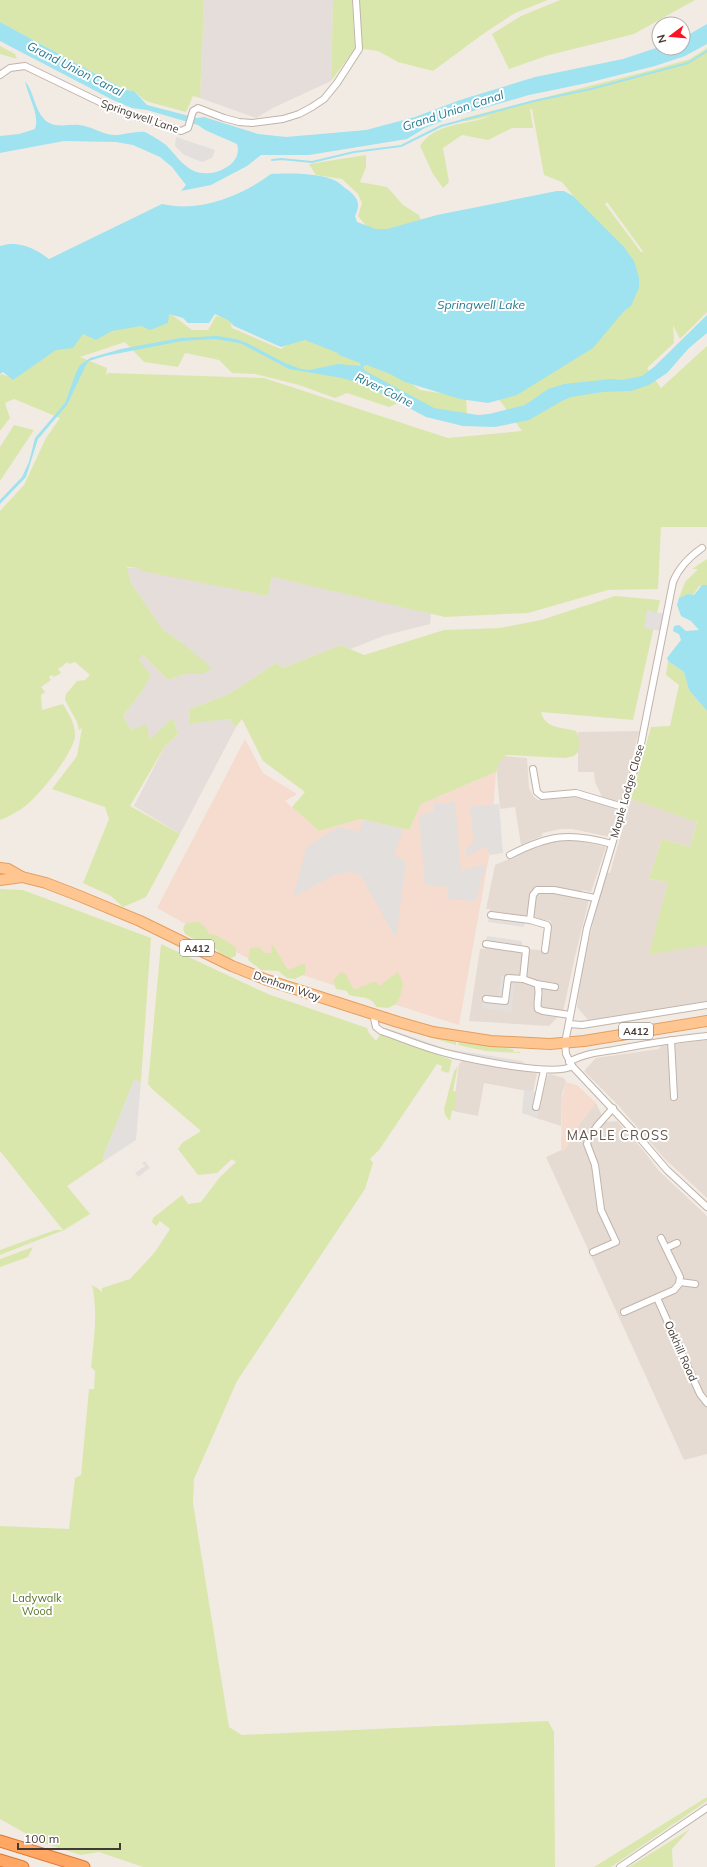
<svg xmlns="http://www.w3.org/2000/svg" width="707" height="1867" viewBox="0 0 707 1867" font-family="Mulish,sans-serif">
<rect width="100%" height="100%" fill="#f2ebe4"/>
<g fill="#e6dbd2">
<path d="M639,731L621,802L619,803L603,799L595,782L594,772H578V732Z"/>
<path d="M503,756L527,758L529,788L534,797L538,800L580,797L614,808L617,812L610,837L572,829H561L542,833V836L521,845L515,807L500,809L496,764Z"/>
<path d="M631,799L697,821L690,847L662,839L649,879L668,882L650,953L707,945V1001L588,1020L577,1007L583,963L606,872L610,873Z"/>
<path d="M562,839L578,841L606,847L591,892L582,890V898L589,900L575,956L563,1012L549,1026L469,1021L480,949H485V947L529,953V949L547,951L551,921L490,911V909H486L495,865L545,843Z"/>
<path d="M707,1040V1198L664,1158L618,1105L584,1071L596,1058L659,1049L661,1046Z"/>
<path d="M463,1060L537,1073L533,1092L484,1083L478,1116L453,1111L459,1064Z"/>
<path d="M550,1074L564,1078L566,1082L562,1094L561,1126L536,1118L547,1076Z"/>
<path d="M596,1103L605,1122L617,1121L643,1150L659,1171L707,1216V1454L684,1460L546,1157L566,1148L581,1122Z"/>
</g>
<g fill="#f5dccf">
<path d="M245,739L263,773L297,794L285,801L319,831L360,819L409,830L421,804L496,772L490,851L459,1025L245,957L157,908Z"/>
<path d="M566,1082L577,1085L596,1103L581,1122L566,1149L561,1151L562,1099Z"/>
</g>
<g fill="#e4ddd9">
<path d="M204,0H333L331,81L273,108L256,118L200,98Z"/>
<path d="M127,568H139L268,596L272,577L431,613L430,624L383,636L351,649L341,645L283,668L276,663L229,694L190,709L189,724L229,719L236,727L180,834L134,806L165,746L178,734L173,718L150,740L131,730L123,716L142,691L139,660L143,655L168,680L185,674H203L182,643L163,630L131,583Z"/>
</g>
<g fill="#dae7ac" fill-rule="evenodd">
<path d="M0,0H204L200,98L193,96L186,112L149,102L143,99L134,91L126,90L118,86L0,22Z"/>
<path d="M333,0H352L355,49L331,81Z"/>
<path d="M354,0H548L515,13L483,34L433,71L398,62L378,51L357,48Z"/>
<path d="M560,0H695L634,34L549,55L509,69L492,34L521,16Z"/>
<path d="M0,46L15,54L17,59L0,54Z"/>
<path d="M707,48V312L680,339L673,325L674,343L647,368L661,388L707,346V527H661L658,589L608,590L528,613L445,617L272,577L268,596L142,571L139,568L127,567L131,583L163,630L182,643L212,668L203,674H185L168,680L143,655L139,660L151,675L142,691L123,716L131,730L146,724L150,739L173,718L178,734L165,746L130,806L180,834L146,897L123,907L111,896L83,883L109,819L105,807L52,789L77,756L82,728L79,730L77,722L65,700L66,694L77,681L85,680L90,675L75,662L69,664L68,662L58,669L61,673L54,677L52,675L49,677L51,680L41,687L45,692L41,695L42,710L63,704C69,715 75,722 75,735C75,752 38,797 24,807C17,812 8,817 0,820V511L24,485L46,438L60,418L14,399L5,403L10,418L0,431V375L2,374L13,378L26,367L83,332L111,329L167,311L192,330H208L216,316L229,318L232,328L281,349L300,336L397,373L420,390L466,397L467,414L433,410L407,399L389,407L347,393L335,398L299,385L255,374L232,373L219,360L185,353L178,367L144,362L125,342L80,357L107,368L106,375L108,373L264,378L448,438L522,431L495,394L635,272L562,182L544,175L532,109H530L533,128H512L488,140L462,135L443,148L449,182L443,188L433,174L420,146C435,122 466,126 490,116L467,121L460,119L652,70L690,59ZM607,202L642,250L643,252H641L605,204Z"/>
<path d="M366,155V167L360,182L387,187L403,205L419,215L423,226L373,234L358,216L362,203L358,194L342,179L316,175L309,164Z"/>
<path d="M14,425L34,430L0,481V447Z"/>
<path d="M707,559V585L699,586L693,595L688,594L679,598L685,582L698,569H692Z"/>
<path d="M615,596L660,600L633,720L541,712C545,729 562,727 576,731C580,737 579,745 578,752L574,756L565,758L506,755L499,763L496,772L421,804L409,830L360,819L319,831L292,807L305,792L263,761L242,719L236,727L229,719L189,724L190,709L229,694L276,663L283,668L341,645L364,655L444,630L500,628L541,620Z"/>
<path d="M668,661L684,672L689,690L707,711V945L649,954L668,882L649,879L662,839L690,847L697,822L631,799L651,727L670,726L679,685L666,675Z"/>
<path d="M0,889L23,890L151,938L141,1081H134L103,1157L104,1161L67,1186L90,1214L64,1230L0,1255V1250L55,1230H63L0,1151Z"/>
<path d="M199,922L206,928L209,934L216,935L236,947V956L226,960L216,949L209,948L185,934L183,928L186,923Z"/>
<path d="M161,944L268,994L367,1028L369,1033L376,1041L380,1035H384L452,1060L449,1073L441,1071L442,1066L437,1064L379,1150L370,1159L373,1163L365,1189L237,1381L194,1479L193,1503L229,1727L242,1735L548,1721L554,1732L555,1867H143L99,1852L81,1855L43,1843L0,1819V1526L69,1529L75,1478L81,1475L89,1389H94L95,1371L91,1367C94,1339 98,1312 92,1285L100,1290L102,1293V1288L130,1279L155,1252L170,1229L160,1221L156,1226L152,1222L153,1218L182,1195L188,1204L201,1202L220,1177L236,1162L232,1159L217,1173L198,1175L178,1149L182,1143L201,1131L152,1089L148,1084Z"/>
<path d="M273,945L288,970L305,963V974L295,979L287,978L278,971L261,970L248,960L250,948L259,947L265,953H272L271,948Z"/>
<path d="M398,972L403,983L400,997L396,1004L388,1008L376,1007C372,996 360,998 349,995L347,991L336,989L333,980L340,973H345L354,990L375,981L379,986Z"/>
<path d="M383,1022L456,1042V1045L382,1023Z"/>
<path d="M459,1042L513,1049L514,1052H520V1053L485,1051L458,1045Z"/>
<path d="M458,1066L453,1091L457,1092L455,1110H452L450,1121L445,1115L444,1109L454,1071Z"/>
<path d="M33,1247L28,1257L0,1267V1259Z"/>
<path d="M707,1797V1801L611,1867H594Z"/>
<path d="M690,1829L672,1849L673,1867H629Z"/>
</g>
<g fill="#e3dfdd">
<path d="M176,137L215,150L212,158L202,162L184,155L175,146Z"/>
<path d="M647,610L664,614L661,631L644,628Z"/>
<path d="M455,802L461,871L486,864L476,901L446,899L449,887L425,885L419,816L434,811V804Z"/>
<path d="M499,804L503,853L490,855L486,846L466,857V849L474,842L470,806Z"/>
<path d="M364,820L403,829L394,855L406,862L396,938L361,876L351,872L334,875L293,897L307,846L339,827L359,832Z"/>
<path d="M489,918L525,923L524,927L488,922Z"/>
<path d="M487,936L522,941V946L486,941Z"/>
<path d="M501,975L512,976L510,984H515L511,1012L482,1008L483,996L498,997Z"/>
<path d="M386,1028L447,1049L522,1061L525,1064L446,1051L386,1031Z"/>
<path d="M134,1080L141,1081L136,1140L104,1161L103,1157Z"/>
<path d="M524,1090L537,1092L539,1106L536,1118L522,1113Z"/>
<path d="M145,1161L150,1168L138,1177L135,1173L145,1166L142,1163Z"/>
</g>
<g fill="#9fe2f0">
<path d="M0,22L118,86L126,90L134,91L147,105L197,118L204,117L258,134L286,137L366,130L415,117L460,100L535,77L623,59L659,47L683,48V38L707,24V44L685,56L655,66L587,83L529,95L452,117L425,128L407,139L309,155H261L247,166L211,185L181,191L186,185L172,167L160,157L133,145L116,142L64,141L0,153V136L19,134L35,129C40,115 28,96 25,81C34,92 34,108 44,119C53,129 67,124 79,125C92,126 104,136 118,135C127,134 135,131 145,132C152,136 160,140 166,145C174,153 182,165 192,170C209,180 244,166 237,144L205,130L198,125L147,110L132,108L113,100L0,41Z"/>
<path d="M271,174C288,173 321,173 336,181C340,183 344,188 348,190C358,198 361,204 355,216L357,222L376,229H387L437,215L557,191H564L573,196L624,247L634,261L639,277V288L631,306L624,311L593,348L517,395L488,403L460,399L405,382L390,374L367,365L363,366L364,370L371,374L434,408L478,415L489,414L525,405L548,389L564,384L611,379L622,380L642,376L654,367L707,315V333L689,348L667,373L649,385L631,391L603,392L571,397L562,401L529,420L495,427L463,426L426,417L366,385L342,378L289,369L242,344L233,342L214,339L182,341L105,356L89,361L86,365L67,405L38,439L26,477L0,504V500L22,477L29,462L35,438L65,403L76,373L80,365L90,358L121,349L180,338L217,336L236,339L247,343L285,363L301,369L309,370L338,364L361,366L360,363L339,355L338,353L305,340L281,347L234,326L228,320L215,314L209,323H188L183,318L169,314L168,323L150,330L141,326L112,331L96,340L83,334L73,348L56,350L13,380L3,372L0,374V246C18,240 35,248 49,259L162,204C200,213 241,196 271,174Z"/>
<path d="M702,585H707V711L689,690L684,672L668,661L667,658L681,640L679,634L673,631L674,626L679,625L686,631L699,630L691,621L681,616L677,605L679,598L688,594L694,595Z"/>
</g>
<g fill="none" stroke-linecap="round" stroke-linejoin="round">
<path stroke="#9fe2f0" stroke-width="2" d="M272,160L281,159L312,162L354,152L401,146L441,126L534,101L591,89L688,63L707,51"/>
<defs>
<g id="minor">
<path d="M0,75L10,68L25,66L114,109L181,131L188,128L193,111L198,108L224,118L239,122L252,123L283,119L299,114L312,107L324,99L337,83L359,49L356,0"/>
<path d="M702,548C689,557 679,567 673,582L639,754L587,928L565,1043L566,1054L572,1066L637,1135L667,1170L707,1207"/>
<path d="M533,769L537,792L542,796L576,793L623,807"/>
<path d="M510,855C549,835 569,832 612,844"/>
<path d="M491,915L530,920L547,925L548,927L545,950"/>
<path d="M530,920L533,895L537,890H554L595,898"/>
<path d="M486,944L526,950L523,979L537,984C541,992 536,1001 538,1009L543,1011L570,1015"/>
<path d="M537,984L555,987"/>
<path d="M486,999L505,1001L508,978L523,979"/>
<path d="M373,1014L376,1027L381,1031C405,1039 429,1050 454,1055C476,1060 556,1077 572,1066"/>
<path d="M569,1024L582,1025L707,1005"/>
<path d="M671,1040L674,1097"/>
<path d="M569,1062C583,1054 599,1052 614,1050C645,1044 676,1039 707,1036"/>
<path d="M536,1107L544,1070"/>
<path d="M666,1248L677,1243"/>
<path d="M593,1252L616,1242L601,1210L595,1165L587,1144L588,1140L597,1126L613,1108"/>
<path d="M680,1282L695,1284"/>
<path d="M657,1298L700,1394L707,1403"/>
<path d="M624,1312L674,1290L679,1284L680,1277L661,1238"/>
<path d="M620,1867L707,1808"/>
</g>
<g id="primary">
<path d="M0,868L8,869L22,877L46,883L77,895L140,921L232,966L267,980L398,1022L433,1032L491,1041L550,1044L584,1041L707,1021"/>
<path d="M0,880L22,877"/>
</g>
<g id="motorway">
<path d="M0,1841L84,1867"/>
<path d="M0,1860L23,1867"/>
</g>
</defs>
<use href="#minor" stroke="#c1b3aa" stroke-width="8"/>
<use href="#primary" stroke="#e49f61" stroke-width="12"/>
<use href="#motorway" stroke="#de7833" stroke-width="13"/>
<use href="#minor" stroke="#fff" stroke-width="6"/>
<use href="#primary" stroke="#ffc691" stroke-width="10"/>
<use href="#motorway" stroke="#ffa763" stroke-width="11"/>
</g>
<g text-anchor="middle" stroke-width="4" stroke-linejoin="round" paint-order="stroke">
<g fill="#fff" stroke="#7c7571" stroke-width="1">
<rect x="180" y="940" width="34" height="16" rx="3"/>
<rect x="619" y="1023" width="34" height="16" rx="3"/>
</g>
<g font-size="10" font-weight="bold" fill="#443a34">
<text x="197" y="952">A412</text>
<text x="636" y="1035">A412</text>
</g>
<g font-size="11" fill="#443a34" stroke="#fff">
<text transform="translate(140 116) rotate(19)" y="4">Springwell Lane</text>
<text transform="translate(627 791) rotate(-74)" y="4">Maple Lodge Close</text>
<text transform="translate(287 986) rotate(19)" y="4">Denham Way</text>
<text transform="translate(681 1351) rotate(66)" y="4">Oakhill Road</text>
</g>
<g font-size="11" fill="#577627" stroke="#fff">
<text x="37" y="1602">Ladywalk<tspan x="37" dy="13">Wood</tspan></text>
</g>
<g font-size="12" font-style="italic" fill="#277c91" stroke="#fff">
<text transform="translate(75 69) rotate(27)" y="4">Grand Union Canal</text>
<text transform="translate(453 111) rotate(-18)" y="4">Grand Union Canal</text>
<text x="481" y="309">Springwell Lake</text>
<text transform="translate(384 390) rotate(26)" y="4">River Colne</text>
</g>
<g font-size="13" letter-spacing="1" fill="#67564b" stroke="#fff">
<text x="618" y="1140">MAPLE CROSS</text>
</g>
</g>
<g transform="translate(671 36) rotate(254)"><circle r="19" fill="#ffffff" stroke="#b4b0ae"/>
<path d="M0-3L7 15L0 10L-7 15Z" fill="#fb1224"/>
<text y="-6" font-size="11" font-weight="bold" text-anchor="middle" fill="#443a34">N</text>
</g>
<path d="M18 1843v6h102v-6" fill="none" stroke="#443a34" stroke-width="2"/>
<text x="24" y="1843" font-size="12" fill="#443a34" stroke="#ffffff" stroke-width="3" paint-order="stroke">100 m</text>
</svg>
